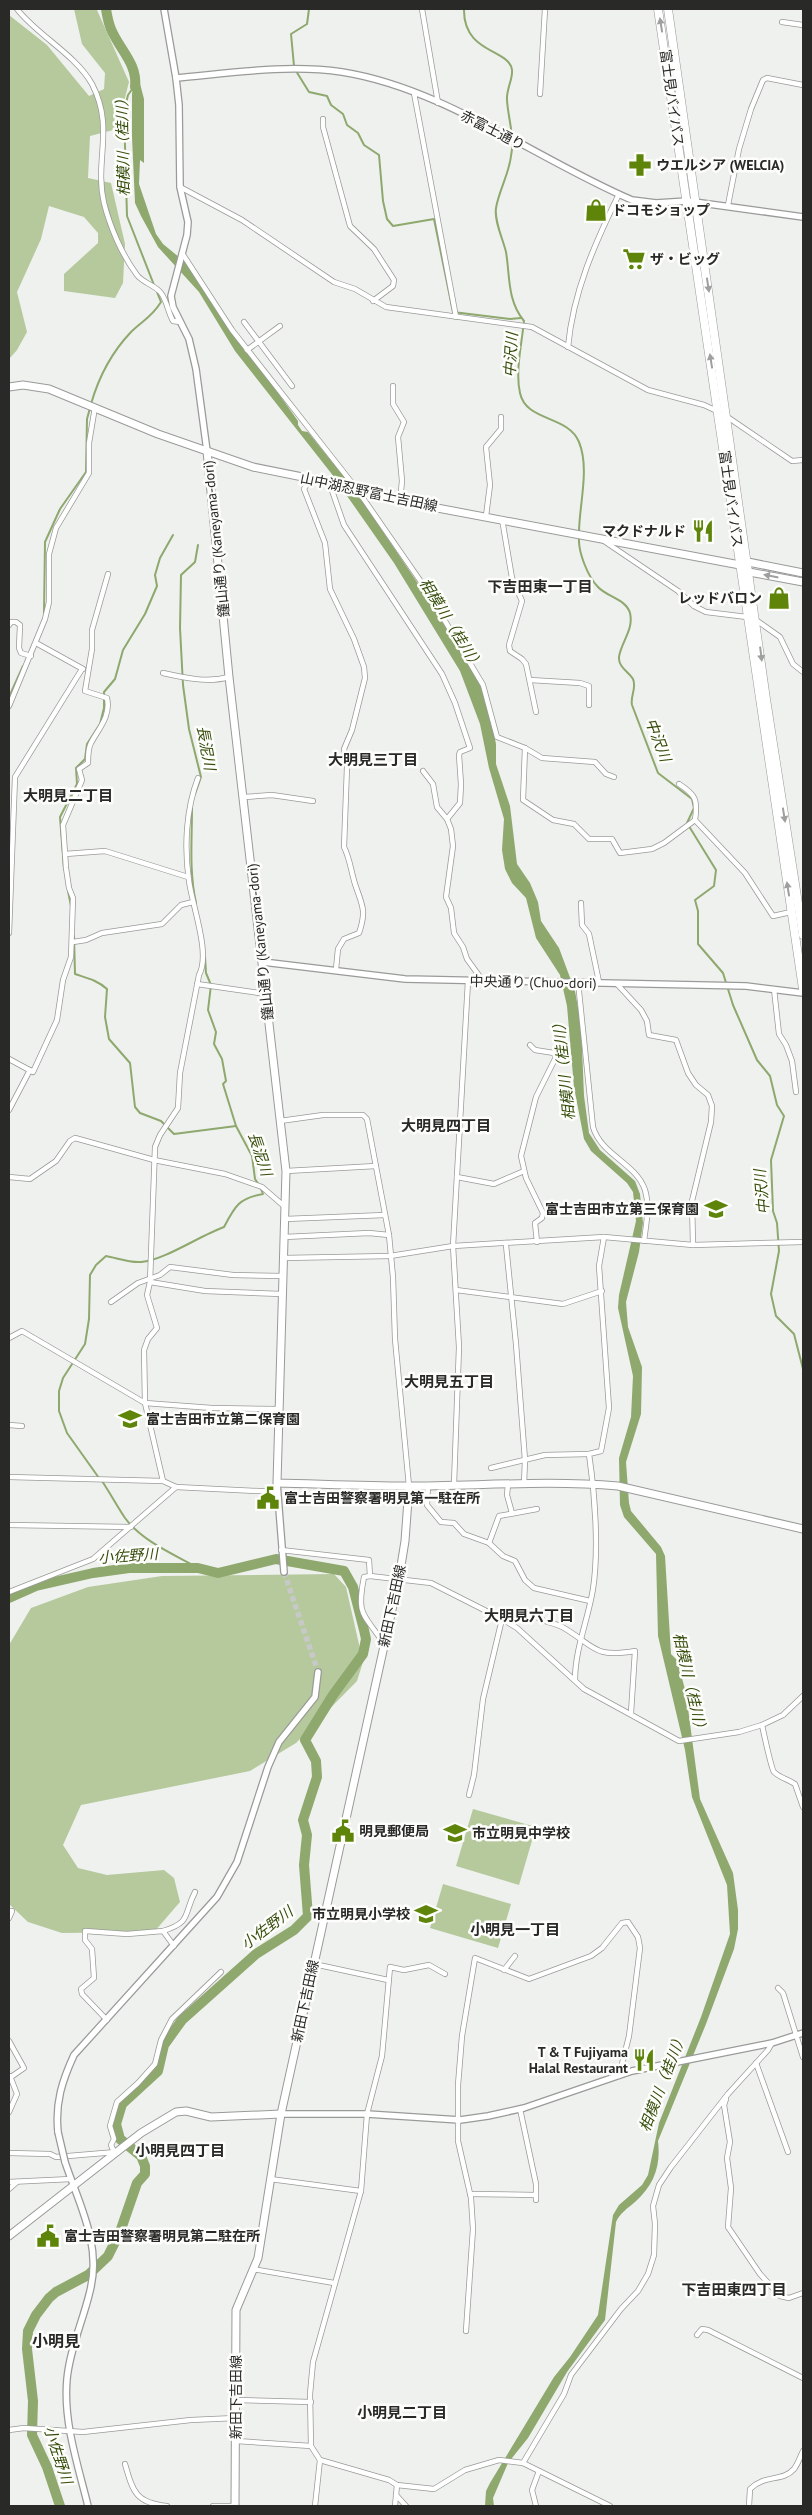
<svg xmlns="http://www.w3.org/2000/svg" width="812" height="2515" viewBox="0 0 812 2515" font-family="'PT Sans','Noto Sans JP',sans-serif">
<rect width="100%" height="100%" fill="#eff1ee"/>
<g fill="#b5c99d">
<path d="M74,9L97,10L129,82L117,129L90,136L88,178L111,183L125,244L123,283L115,298L64,291V274L98,243V233L84,217L49,206L41,239L17,292L27,332L17,350L9,359V15L47,45L89,96L104,89L105,73L82,44Z"/>
<path d="M334,1574L346,1587L363,1662L357,1681L296,1743L250,1771L81,1805L63,1845L78,1868L107,1875L164,1870L174,1878L180,1902L154,1932L62,1933L28,1922L9,1904V1645L31,1608L88,1587L162,1576Z"/>
<path d="M473,1809L536,1827L519,1885L456,1866Z"/>
<path d="M443,1884L511,1904L498,1948L430,1928Z"/>
</g>
<path fill="#8ea86e" d="M136,68L144,99V163L140,160L139,184L156,234L163,244L185,262L298,421V425L302,431L308,432L357,493L421,588L480,682L488,705L496,744V764L510,806L517,864L530,883L538,902L541,921L559,948L575,991L581,1024L584,1096L589,1133L600,1150L635,1181L640,1194L643,1223L639,1252L626,1302L628,1327L642,1367L641,1414L626,1462L629,1503L631,1511L661,1547L665,1556L671,1654L677,1660L686,1693L700,1799L733,1873L738,1910V1929L734,1949L706,2024L658,2141C661,2166 654,2185 635,2202C628,2208 620,2213 616,2222L605,2320L567,2372L528,2438L508,2463L493,2498L494,2506H485L486,2491L490,2483L554,2377L570,2357L598,2315L613,2215L619,2205L642,2185L648,2175L659,2123L701,2017L730,1934L727,1885L692,1797L685,1750L658,1636L656,1554L624,1517L620,1505L619,1458L631,1417L633,1376L618,1308L619,1295L636,1221L633,1192L627,1183L591,1151L584,1139L574,1087L567,1006L560,975L536,938L526,898L512,883L505,869L502,850L504,819L489,768L480,724L460,671L394,563L331,473L235,351L199,292L158,247L141,216L135,203L132,137V94Z"/>
<g fill="none" stroke-linecap="round" stroke-linejoin="round">
<g stroke="#8ea86e" stroke-width="2">
<path d="M464,9C463,54 510,49 512,70C513,79 506,90 507,100C508,118 515,137 511,156C509,174 499,190 496,208C494,221 503,239 506,252C510,275 507,301 524,321C522,343 515,371 520,393C526,422 568,415 579,442C590,469 579,505 579,533"/>
<path d="M294,66L291,34L307,24L309,9"/>
<path d="M296,71L309,92L327,96L331,105L343,114L347,125L358,133L364,145L379,155L383,201L387,219L393,226L434,219L453,312L510,319L521,318"/>
<path d="M133,88L128,95L124,111L127,216L154,285"/>
<path d="M91,404C99,376 111,353 131,332C143,320 151,318 161,302L157,292"/>
<path d="M579,538C578,552 588,577 598,587C607,597 626,599 630,613C634,630 621,642 619,657C618,667 629,672 633,679C637,688 630,696 632,705L658,773L692,799L694,808L687,823L716,870L714,886L695,900L698,911V944L723,973L733,1005L757,1060L770,1076L777,1105L784,1116L771,1160L773,1211L777,1223L779,1251L771,1294L776,1316L794,1334L803,1369"/>
<path d="M44,613L45,542L60,509L86,472L87,419L90,408"/>
<path d="M9,697L23,666"/>
<path d="M195,794L201,777L189,729L183,685L180,628L181,575L195,562L198,545"/>
<path d="M192,808C192,840 189,871 196,903"/>
<path d="M64,869L60,817L77,784L76,768L85,759L87,744L100,724L104,708V692L115,679L123,650L145,614L157,586L155,575L160,558L173,535"/>
<path d="M68,891L71,906"/>
<path d="M74,936L75,974C87,978 97,980 107,989L105,1017L109,1039L130,1063L135,1107L140,1113L161,1121L174,1134L236,1126"/>
<path d="M205,957L206,973L211,985L208,1010L216,1032L214,1044L222,1059L226,1081L223,1084L236,1126L252,1156L255,1179L259,1185"/>
<path d="M99,1478L67,1433L59,1411V1391L63,1378L85,1344L89,1319L90,1275L96,1265L106,1256C117,1258 130,1263 141,1262C165,1260 199,1236 224,1227C235,1206 239,1198 263,1194L261,1189"/>
<path d="M102,1481C110,1493 117,1506 125,1518C142,1541 173,1554 198,1568"/>
</g>
<g stroke="#8ea86e" stroke-width="10">
<path d="M106,9C107,15 108,22 111,29C119,49 138,64 135,87"/>
<path d="M9,1598L36,1586L93,1573L129,1568H198L218,1573L276,1559L344,1571L353,1587L364,1630L366,1639L363,1654L333,1695L305,1740L316,1761L317,1777L303,1820L307,1835L304,1865L308,1916L294,1930L256,1954L182,2020L164,2045L158,2071L122,2104L116,2124L120,2139L141,2156L145,2166V2174L137,2183L120,2232L108,2256L88,2275L56,2292L49,2298L36,2315L28,2331L27,2349L33,2401L32,2435L47,2467L60,2506"/>
</g>
<path stroke="#c7c9c6" stroke-width="5.5" stroke-dasharray="5.5 3" stroke-linecap="butt" d="M284,1572L318,1672"/>
<defs>
<g id="minor">
<path d="M17,9C37,35 76,55 92,84C115,128 94,161 104,203C110,227 122,255 137,275C143,283 155,285 161,293C167,301 168,312 173,321L180,322"/>
<path d="M422,9L438,103"/>
<path d="M782,22L803,25"/>
<path d="M414,93L456,317"/>
<path d="M540,94L545,9"/>
<path d="M323,119V127L350,226L374,249L394,280L393,286L373,301"/>
<path d="M180,187L242,220L334,282L355,289L386,307L532,327L648,390L704,405L717,411"/>
<path d="M728,205L739,149L751,109L763,80L767,78L803,85"/>
<path d="M182,253L232,330L356,488L426,589L483,685L497,737L525,748L523,800L553,820L574,824L589,839H612L620,853L652,849L664,843L695,820"/>
<path d="M244,322L292,386"/>
<path d="M568,347C573,292 595,243 619,194"/>
<path d="M247,350L280,326"/>
<path d="M393,386V404L404,422L398,437L402,481L400,501"/>
<path d="M726,416L792,461L803,460"/>
<path d="M310,479L304,489L325,543L330,589L354,639L364,667L365,678L352,730L344,749L347,767L344,847C350,859 351,871 355,884C362,905 367,910 359,933L344,939L338,949L336,969"/>
<path d="M329,482L344,525L442,674L455,703L470,748L460,752L459,755L461,784L460,803L447,819"/>
<path d="M486,516L490,485L486,447L501,429V417"/>
<path d="M502,519L512,578L522,601L509,645L510,651L522,659L526,664L536,712"/>
<path d="M604,541L678,591L694,606L706,612L747,617"/>
<path d="M756,620L780,637L793,664L803,672"/>
<path d="M9,625L11,622H16L20,625L19,648L21,653L31,656"/>
<path d="M36,643L83,669"/>
<path d="M163,673C185,678 208,683 229,677"/>
<path d="M530,680L580,683L589,686V705"/>
<path d="M9,706L45,619L49,602V554L56,528L89,473V443L95,407"/>
<path d="M525,748L542,758L595,762L606,774L614,777"/>
<path d="M423,771L433,784L437,807L447,819L451,829L453,846L446,897L451,908L454,933L463,947L467,959L483,981"/>
<path d="M679,784C696,795 698,800 695,820L745,873L773,916L791,912"/>
<path d="M244,797L272,795L313,801"/>
<path d="M65,854L105,851L188,877"/>
<path d="M581,903L582,925L589,934L599,982"/>
<path d="M9,933L15,777L82,669"/>
<path d="M73,942L86,940L102,933L162,924L181,905L193,902"/>
<path d="M578,982L593,1127C601,1155 636,1163 645,1190C650,1206 646,1225 644,1241"/>
<path d="M197,984L266,994"/>
<path d="M617,984L641,1010L647,1021L649,1035L676,1040L688,1073L696,1085L708,1095L712,1106L711,1122L692,1201L693,1245"/>
<path d="M774,989L779,1034L786,1045L792,1061L796,1092"/>
<path d="M530,1045L535,1050L554,1053L556,1057L536,1097L521,1156L526,1178L543,1213L542,1218L535,1223L537,1242"/>
<path d="M9,1059L33,1072L57,1020L63,980L71,957L73,898L69,888L66,868L63,825L82,780L79,769L88,763C88,757 88,748 91,743C99,728 111,716 107,698L85,691L92,649V630L108,574"/>
<path d="M9,1110L30,1070"/>
<path d="M280,1121L323,1115H363L367,1119L389,1235L393,1277L395,1339L409,1486"/>
<path d="M286,1171L376,1166"/>
<path d="M9,1177L30,1179L56,1161L70,1141L75,1138L154,1160L225,1174L262,1187L285,1207"/>
<path d="M457,1177L494,1184L524,1171"/>
<path d="M285,1219L385,1215"/>
<path d="M284,1237L369,1233L389,1235"/>
<path d="M506,1245L516,1344L525,1460L524,1484"/>
<path d="M283,1258L390,1256L453,1246L604,1237L693,1245L803,1242"/>
<path d="M150,1282L205,1291L282,1294"/>
<path d="M456,1290L563,1304L602,1291"/>
<path d="M111,1302L138,1283L160,1275L170,1267L233,1275L283,1276"/>
<path d="M9,1338L22,1331L145,1403L212,1408L279,1409"/>
<path d="M9,1425L22,1426"/>
<path d="M491,1468L545,1455L589,1454"/>
<path d="M9,1477L163,1481L176,1487L278,1492"/>
<path d="M163,1481L145,1403L144,1350L148,1339L157,1328L147,1295L150,1282L155,1147L160,1135L178,1108L180,1073L199,975C211,954 192,905 189,881C184,847 186,809 198,778"/>
<path d="M454,1484L459,1347L453,1246L468,981"/>
<path d="M508,1484L507,1495L512,1513"/>
<path d="M428,1485L427,1505L441,1522L454,1523L464,1534L489,1543L503,1556L515,1561L525,1580L534,1588L590,1601"/>
<path d="M9,1525L131,1527"/>
<path d="M489,1543L499,1516L537,1509"/>
<path d="M281,1550L369,1560L370,1576L364,1577C356,1617 364,1613 384,1644"/>
<path d="M370,1576L431,1583L502,1619L517,1628L584,1689L679,1741L739,1732L762,1725L783,1715L803,1696"/>
<path d="M9,1592L93,1559L176,1487"/>
<path d="M535,1616C544,1623 554,1622 564,1628C596,1647 593,1658 635,1651L631,1713"/>
<path d="M575,1680C575,1649 588,1620 593,1589C599,1550 595,1494 589,1454L601,1451L609,1408L599,1266L604,1237"/>
<path d="M762,1725C764,1734 771,1768 774,1772C779,1777 789,1780 795,1784L803,1807"/>
<path d="M469,1795L474,1775L483,1699L502,1619"/>
<path d="M9,1911H12L9,1918"/>
<path d="M163,1931C192,1922 183,1915 195,1892"/>
<path d="M314,1964L388,1980"/>
<path d="M504,1970L515,1956"/>
<path d="M445,1974L429,1965L404,1970L390,1967L382,2056L367,2114L361,2191L313,2362L310,2394L311,2446L320,2460L389,2480L397,2485L434,2489L465,2470L499,2460L523,2463L610,2506"/>
<path d="M778,1988L783,1993L803,2057"/>
<path d="M107,2020L82,1994L81,1989L94,1978L92,1949L85,1940V1931L127,1934L163,1931L174,1946"/>
<path d="M9,2041L24,2068L11,2077"/>
<path d="M756,2063L788,2152"/>
<path d="M726,2099L724,2105L730,2142L727,2158L731,2188L728,2227L760,2274L780,2296L789,2298L803,2293"/>
<path d="M520,2109L536,2184V2200"/>
<path d="M9,2112L17,2094L10,2076"/>
<path d="M114,2152L111,2145L114,2139L110,2126L117,2102L138,2083L155,2064L161,2040L172,2019L221,1972"/>
<path d="M9,2153L50,2154L56,2157L116,2152"/>
<path d="M270,2179L361,2191"/>
<path d="M9,2182L71,2179"/>
<path d="M9,2189L17,2182"/>
<path d="M470,2194L536,2195"/>
<path d="M253,2269L334,2283"/>
<path d="M466,2331L473,2229L471,2198L458,2141V2085L462,2036L475,1958L529,1979L591,1956L602,1948L622,1923L628,1922L638,1937L640,1948L629,2036L619,2076"/>
<path d="M697,2335L702,2329L708,2330L803,2378"/>
<path d="M236,2400L311,2402"/>
<path d="M9,2430L24,2428L83,2432L191,2420L236,2418"/>
<path d="M236,2441L311,2446"/>
<path d="M523,2463L564,2394L571,2375L621,2309L638,2291L648,2274L654,2255L655,2224L653,2206L659,2185L671,2167L728,2094L768,2050L772,2043"/>
<path d="M125,2464C133,2492 136,2503 167,2506"/>
<path d="M396,2495L406,2506"/>
<path d="M213,2506H235"/>
<path d="M315,2506L320,2460"/>
<path d="M395,2506L397,2485"/>
<path d="M536,2506L532,2490L539,2471"/>
<path d="M749,2506L750,2489C765,2474 783,2482 794,2469C798,2464 800,2457 803,2451"/>
</g>
<g id="tertiary">
<path d="M164,9L176,78L179,105L180,187L188,222L187,235L171,296L173,307L189,339L196,369L207,451"/>
<path d="M176,78C231,73 287,64 342,72C444,88 538,160 632,200L656,203L687,201L803,217"/>
<path d="M263,962L405,979L746,986L803,993"/>
<path d="M277,1483L284,1572"/>
<path d="M281,2114H367L460,2120L488,2116L524,2108L632,2071L772,2043L803,2033"/>
<path d="M58,2132C55,2103 62,2081 74,2055L217,1897L237,1862L268,1767L279,1742L315,1697L318,1672"/>
<path d="M65,2162C79,2204 102,2245 90,2291C83,2321 70,2348 67,2379C63,2422 78,2465 88,2506"/>
</g>
<g id="secondary">
<path d="M9,387L23,385L49,389L158,434L253,467L352,487L400,501L740,565L749,572L803,582"/>
<path d="M207,451L229,677L286,1171L277,1483C321,1484 364,1486 407,1486C477,1486 548,1480 618,1486L803,1529"/>
<path d="M743,564L748,562L803,573"/>
<path d="M9,2236L141,2133L176,2112L186,2111L211,2117L281,2114"/>
<path d="M235,2506L236,2310L258,2258L281,2114L399,1578L405,1541L409,1486"/>
</g>
<g id="trunk">
<path d="M658,9L803,989"/>
<path d="M668,9L766,699L803,935"/>
</g>
</defs>
<use href="#minor" stroke="#999b98" stroke-width="6"/>
<use href="#tertiary" stroke="#999b98" stroke-width="8"/>
<use href="#secondary" stroke="#999b98" stroke-width="9"/>
<use href="#trunk" stroke="#999b98" stroke-width="9"/>
<use href="#minor" stroke="#fff" stroke-width="4.5"/>
<use href="#tertiary" stroke="#fff" stroke-width="5.5"/>
<use href="#secondary" stroke="#fff" stroke-width="7"/>
<use href="#trunk" stroke="#fff" stroke-width="8"/>
<defs>
<path id="tertiary-bridge" d="M58,2132L65,2162"/>
</defs>
<use href="#tertiary-bridge" stroke="#999b98" stroke-width="8" stroke-linecap="butt"/>
<use href="#tertiary-bridge" stroke="#fff" stroke-width="5.5"/>
</g>
<defs><path id="oneway-solid" d="M-6-.8H1V-3.2L6.5 0L1 3.2V.8H-6Z" transform="scale(1.25)"/></defs>
<g fill="#9f9f9e">
<use href="#oneway-solid" transform="translate(661 25) rotate(-99)"/>
<use href="#oneway-solid" transform="translate(708 285) rotate(81)"/>
<use href="#oneway-solid" transform="translate(711 361) rotate(-99)"/>
<use href="#oneway-solid" transform="translate(771 576) rotate(-169)"/>
<use href="#oneway-solid" transform="translate(761 654) rotate(83)"/>
<use href="#oneway-solid" transform="translate(784 815) rotate(81)"/>
<use href="#oneway-solid" transform="translate(788 889) rotate(-99)"/>
</g>
<defs>
<symbol id="pharmacy-bare" viewBox="-9 -9 18 18"><path d="M-2-6h4v4h4v4h-4v4h-4v-4h-4v-4h4Z" fill="#5e8509" stroke="#fdfefb" stroke-width="2.5" paint-order="stroke"/></symbol>
<symbol id="shop-bare" viewBox="-9 -9 18 18"><path d="M-5-2.5h2.3a2.7 3.5 0 0 1 5.4 0H5L5.5 6h-11ZM-1.5-2.5h3a1.5 2.3 0 0 0-3 0Z" fill="#5e8509" stroke="#fdfefb" stroke-width="2.5" paint-order="stroke"/></symbol>
<symbol id="supermarket-bare" viewBox="-9 -9 18 18"><path d="M-6-5.5h2.5l.6 2H6L4.5 2H-2.5L-4.4-4H-6ZM-1.5 3.2a1.3 1.3 0 1 0 .1 0ZM3 3.2a1.3 1.3 0 1 0 .1 0Z" fill="#5e8509" stroke="#fdfefb" stroke-width="2.5" paint-order="stroke"/></symbol>
<symbol id="restaurant-bare" viewBox="-9 -9 18 18"><path d="M-5-6h1v4h1v-4h1v4h1v-4h1v5L-1.5 .5V6h-2V.5L-5-1ZM5-6V6H3V1.5H1.5Q1.5-4 5-6Z" fill="#5e8509" stroke="#fdfefb" stroke-width="2.5" paint-order="stroke"/></symbol>
<symbol id="school-bare" viewBox="-9 -9 18 18"><path d="M0-5L7-2L0 1L-7-2ZM-4 1L0 2.5L4 1V4Q0 6-4 4Z" fill="#5e8509" stroke="#fdfefb" stroke-width="2.5" paint-order="stroke"/></symbol>
<symbol id="civic-bare" viewBox="-9 -9 18 18"><path d="M-.6-6.5H3V-4.5H.6V-3L4-1V1h2V6H-6V1h2V-1L-.6-3ZM-1.2 2.5V6h2.4V2.5Z" fill="#5e8509" stroke="#fdfefb" stroke-width="2.5" paint-order="stroke"/></symbol>
</defs>
<g fill-rule="evenodd">
<use href="#pharmacy-bare" x="624" y="149" width="32" height="32"/>
<use href="#shop-bare" x="580" y="194" width="32" height="32"/>
<use href="#supermarket-bare" x="618" y="243" width="32" height="32"/>
<use href="#restaurant-bare" x="687" y="515" width="32" height="32"/>
<use href="#shop-bare" x="763" y="582" width="32" height="32"/>
<use href="#school-bare" x="700" y="1193" width="32" height="32"/>
<use href="#school-bare" x="114" y="1403" width="32" height="32"/>
<use href="#civic-bare" x="252" y="1482" width="32" height="32"/>
<use href="#civic-bare" x="327" y="1815" width="32" height="32"/>
<use href="#school-bare" x="439" y="1817" width="32" height="32"/>
<use href="#school-bare" x="410" y="1898" width="32" height="32"/>
<use href="#restaurant-bare" x="628" y="2044" width="32" height="32"/>
<use href="#civic-bare" x="32" y="2220" width="32" height="32"/>
</g>
<g text-anchor="middle" stroke-width="5" stroke-linejoin="round" paint-order="stroke">
<g font-size="14" fill="#292928" stroke="#fdfefb">
<text transform="translate(672 98) rotate(82)" y="5">富士見バイパス</text>
<text transform="translate(493 130) rotate(27)" y="5">赤富士通り</text>
<text transform="translate(369 492) rotate(12)" y="5">山中湖忍野富士吉田線</text>
<text transform="translate(731 499) rotate(82)" y="5">富士見バイパス</text>
<text transform="translate(216 539) rotate(-96)" y="5">鐘山通り (Kaneyama-dori)</text>
<text transform="translate(260 942) rotate(-96)" y="5">鐘山通り (Kaneyama-dori)</text>
<text transform="translate(533 982) rotate(1)" y="5">中央通り (Chuo-dori)</text>
<text transform="translate(392 1606) rotate(-78)" y="5">新田下吉田線</text>
<text transform="translate(305 2001) rotate(-78)" y="5">新田下吉田線</text>
<text transform="translate(236 2397) rotate(-90)" y="5">新田下吉田線</text>
</g>
<g font-size="14" font-weight="bold" fill="#292928" stroke="#fdfefb" text-anchor="start">
<text x="656" y="170">ウエルシア (WELCIA)</text>
<text x="612" y="215">ドコモショップ</text>
<text x="650" y="264">ザ・ビッグ</text>
<text x="686" y="536" text-anchor="end">マクドナルド</text>
<text x="762" y="603" text-anchor="end">レッドバロン</text>
<text x="699" y="1214" text-anchor="end">富士吉田市立第三保育園</text>
<text x="146" y="1424">富士吉田市立第二保育園</text>
<text x="284" y="1503">富士吉田警察署明見第一駐在所</text>
<text x="359" y="1836">明見郵便局</text>
<text x="472" y="1838">市立明見中学校</text>
<text x="410" y="1919" text-anchor="end">市立明見小学校</text>
<text x="628" y="2057" text-anchor="end">T &amp; T Fujiyama<tspan x="628" dy="16">Halal Restaurant</tspan></text>
<text x="64" y="2241">富士吉田警察署明見第二駐在所</text>
</g>
<g font-size="15" font-style="italic" fill="#364c0b" stroke="#fdfefb">
<text transform="translate(123 144) rotate(-91)" y="5">相模川（桂川）</text>
<text transform="translate(511 355) rotate(-87)" y="5">中沢川</text>
<text transform="translate(451 624) rotate(58)" y="5">相模川（桂川）</text>
<text transform="translate(658 740) rotate(69)" y="5">中沢川</text>
<text transform="translate(206 748) rotate(80)" y="5">長泥川</text>
<text transform="translate(564 1068) rotate(-96)" y="5">相模川（桂川）</text>
<text transform="translate(260 1154) rotate(72)" y="5">長泥川</text>
<text transform="translate(762 1192) rotate(-95)" y="5">中沢川</text>
<text transform="translate(128 1556) rotate(-4)" y="5">小佐野川</text>
<text transform="translate(690 1684) rotate(77)" y="5">相模川（桂川）</text>
<text transform="translate(267 1928) rotate(-37)" y="5">小佐野川</text>
<text transform="translate(663 2082) rotate(-69)" y="5">相模川（桂川）</text>
<text transform="translate(58 2455) rotate(72)" y="5">小佐野川</text>
</g>
<g font-size="15" font-weight="bold" fill="#292928" stroke="#fdfefb">
<text x="540" y="592">下吉田東一丁目</text>
<text x="373" y="765">大明見三丁目</text>
<text x="68" y="801">大明見二丁目</text>
<text x="446" y="1131">大明見四丁目</text>
<text x="449" y="1387">大明見五丁目</text>
<text x="529" y="1621">大明見六丁目</text>
<text x="515" y="1935">小明見一丁目</text>
<text x="180" y="2156">小明見四丁目</text>
<text x="734" y="2295">下吉田東四丁目</text>
<text x="402" y="2418">小明見二丁目</text>
</g>
<g font-size="16" font-weight="bold" fill="#292928" stroke="#fdfefb">
<text x="56" y="2347">小明見</text>
</g>
</g>
<rect width="812" height="2515" fill="none" stroke="#292928" stroke-width="20"/>
</svg>
